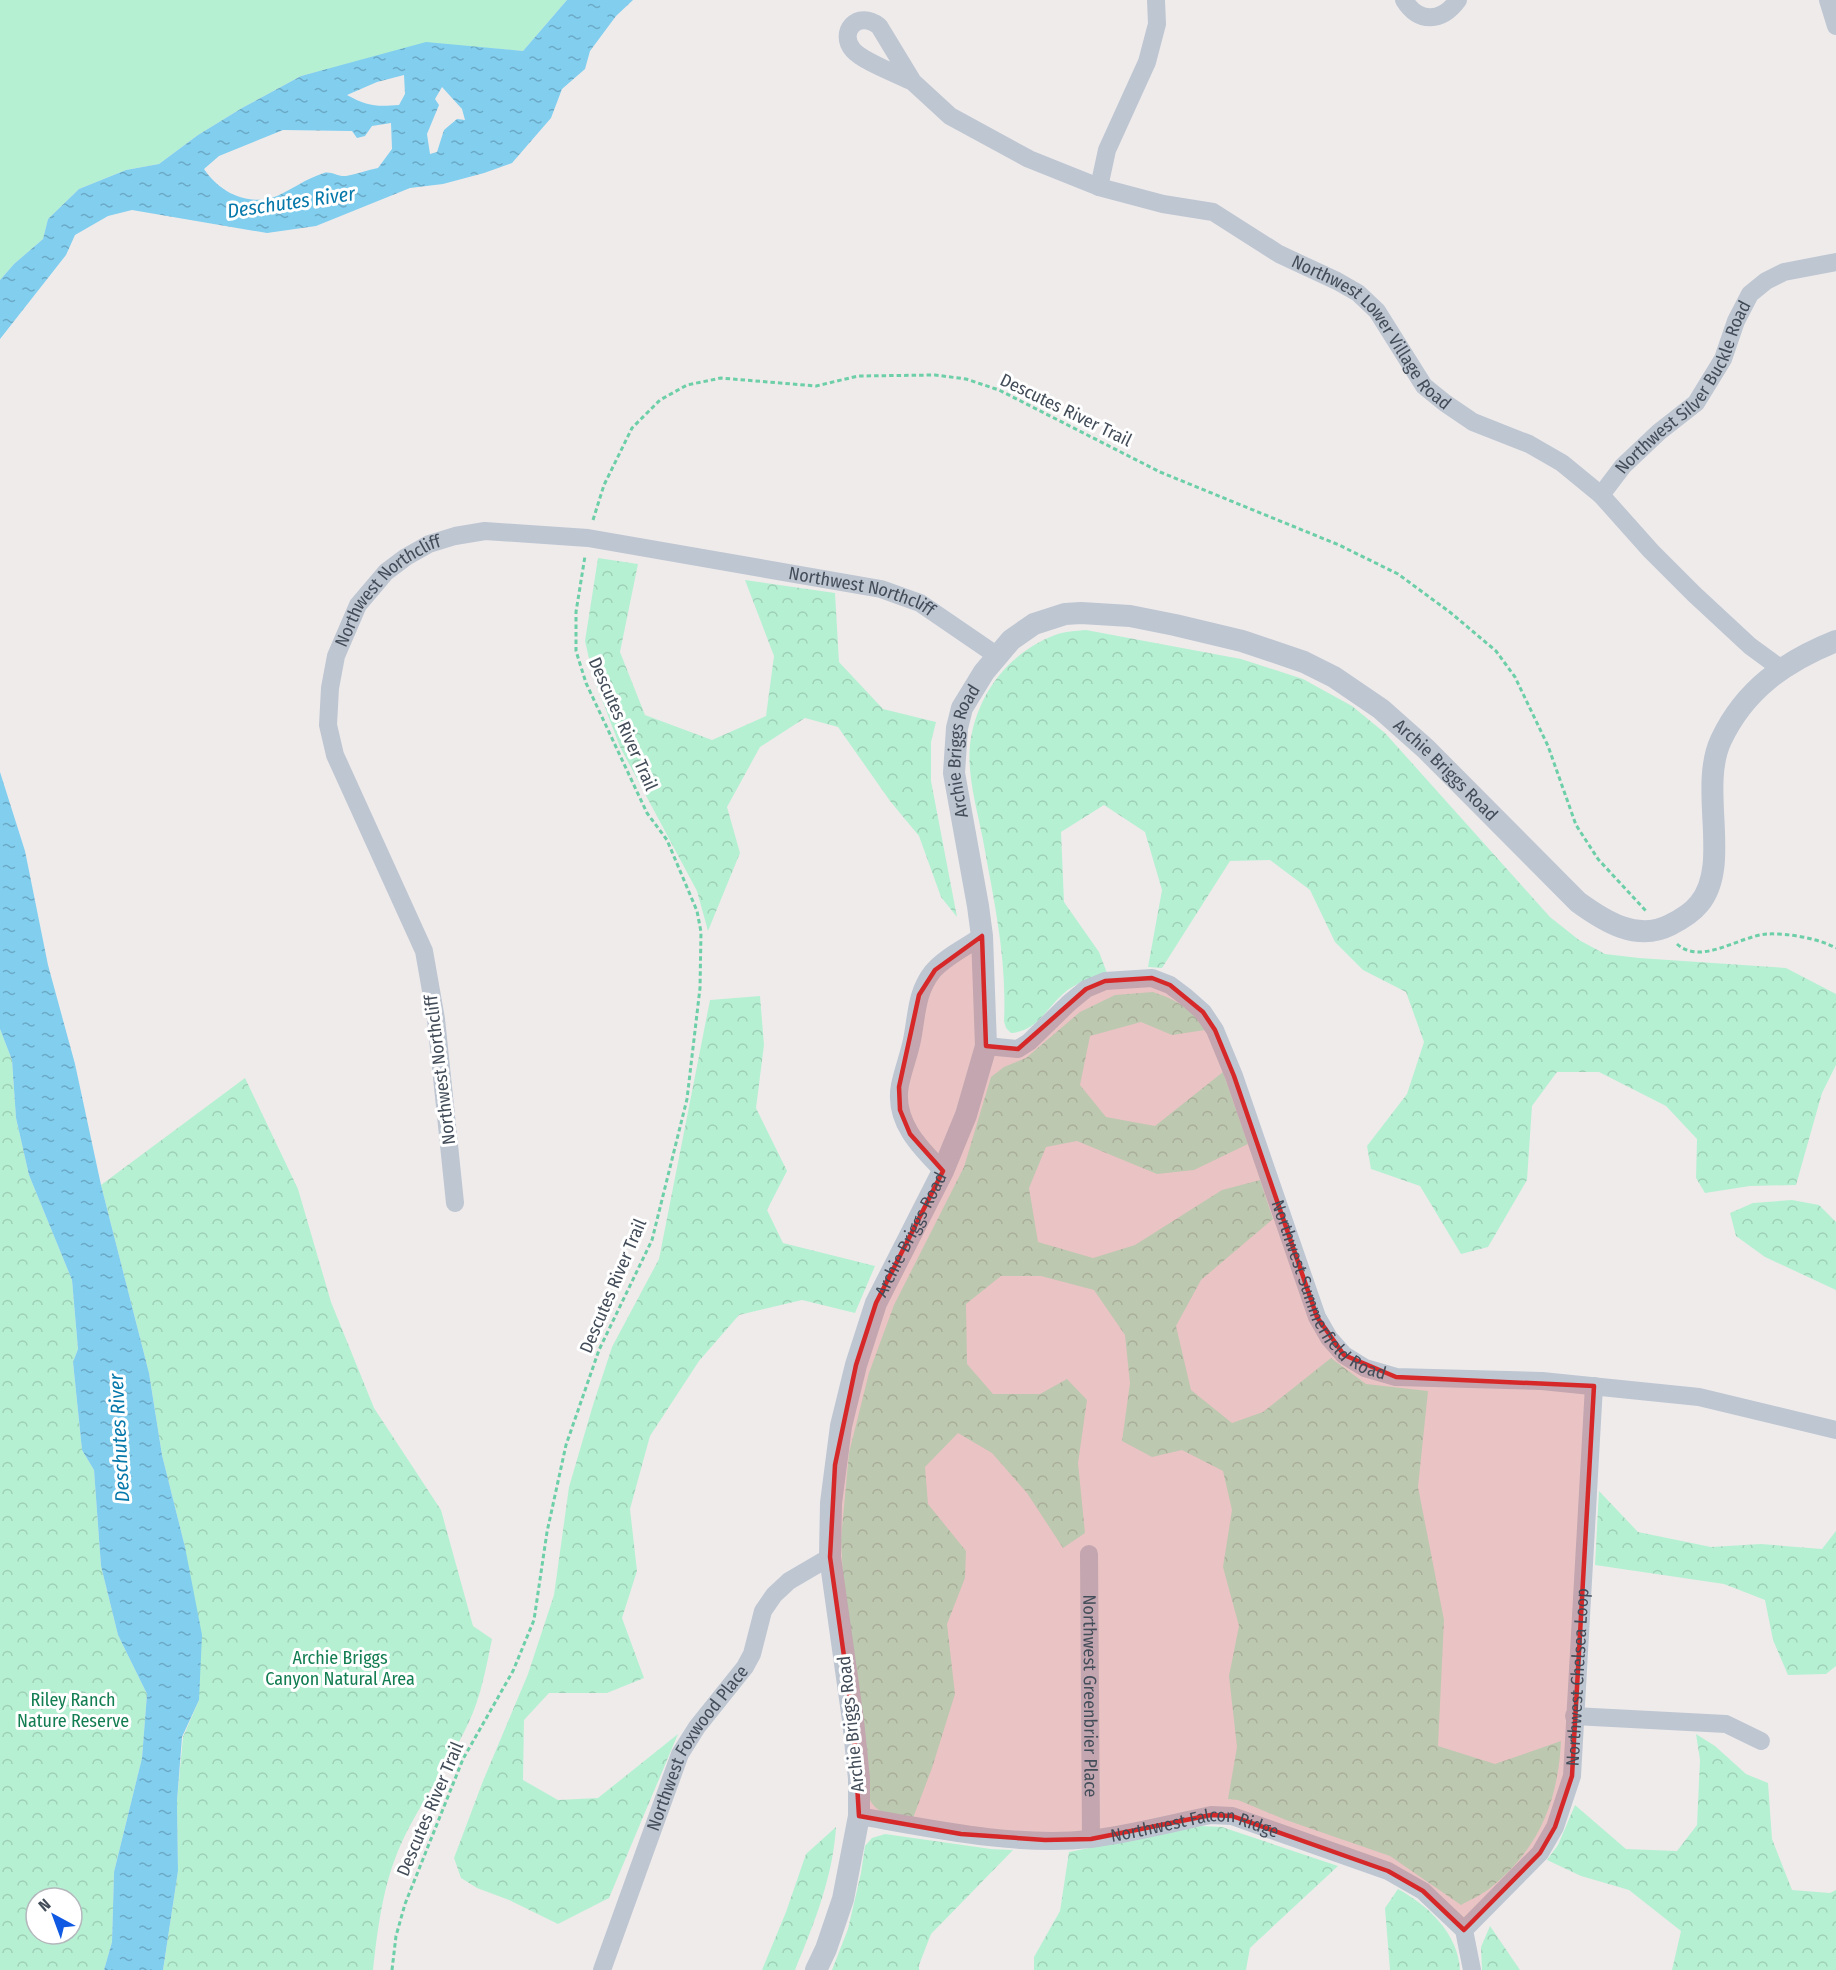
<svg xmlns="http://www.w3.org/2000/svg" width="1836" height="1970" viewBox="0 0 1836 1970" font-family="'Fira Sans Condensed',sans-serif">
<defs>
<pattern id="forest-crowns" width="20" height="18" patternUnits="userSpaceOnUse" patternTransform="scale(1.5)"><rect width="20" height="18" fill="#b6f0d2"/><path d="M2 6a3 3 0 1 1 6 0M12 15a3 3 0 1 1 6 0" fill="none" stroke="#9ecfb7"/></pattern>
<pattern id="water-ripples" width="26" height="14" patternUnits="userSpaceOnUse" patternTransform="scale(1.5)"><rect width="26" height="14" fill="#81ceef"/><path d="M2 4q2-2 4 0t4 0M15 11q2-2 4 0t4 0" fill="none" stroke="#6ba9c5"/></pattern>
</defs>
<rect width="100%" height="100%" fill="#efebeb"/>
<path fill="#b6f0d2" d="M0,0H567L523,51L475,47L351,63L301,76L242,108L198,135L159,164L126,170L79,189L48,219L43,239L14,264L0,280Z"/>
<g fill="url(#forest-crowns)" fill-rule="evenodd">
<path d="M598,558L638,564L620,652L645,715L712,740L766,716L774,656L745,580L835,593L839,662L883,709L936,722L931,742V781L957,917L941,897L919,836L890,801L838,727L805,718L760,747L727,807L740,853L708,931L697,891L620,747L593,676L585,641Z"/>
<path d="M1086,630L1241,659L1303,679L1352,706L1385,733L1550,917L1579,940L1605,954L1639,958L1786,968L1836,994V1065L1822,1093L1796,1185L1750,1186L1705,1193L1696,1178L1697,1139L1666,1106L1599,1072H1557L1532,1106L1527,1180L1488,1247L1461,1254L1420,1186L1371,1169L1367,1146L1407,1094L1424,1042L1406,992L1363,970L1335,942L1310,890L1270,860L1230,861L1162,968L1148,967L1162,890L1145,832L1104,805L1061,832L1064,902L1099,952L1107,973C1093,977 1075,983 1063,994C1046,1009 1037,1031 1011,1033L1006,1028L1004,1021C1007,958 994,901 983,840C977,809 967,776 970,745C976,695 1008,653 1055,635C1065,631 1076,631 1086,630Z"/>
<path d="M1153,992C1176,1000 1193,1008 1205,1030L1172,1035L1141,1022L1090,1036L1080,1085L1106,1117L1155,1126L1223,1072L1248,1144L1194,1170L1157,1174L1077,1141L1046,1147L1029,1188L1038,1242L1093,1258L1135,1245L1222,1190L1260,1180L1273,1219L1201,1280L1176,1326L1191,1390L1232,1423L1263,1412L1331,1358L1366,1384L1428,1391L1418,1487L1444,1620L1438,1746L1495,1764L1561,1741C1558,1803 1538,1850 1489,1889C1481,1895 1470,1900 1461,1905L1390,1856L1286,1820L1238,1800L1228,1799L1237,1747L1229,1676L1239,1626L1223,1567L1232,1510L1223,1471L1182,1450L1152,1457L1122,1441L1130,1383L1125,1335L1094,1290L1041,1276H1001L966,1304L967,1364L993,1394H1040L1067,1379L1087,1400L1078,1463L1085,1533L1063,1548L1027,1493L992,1453L958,1433L925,1467L928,1504L966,1551L965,1578L947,1624L955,1694L932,1768L913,1818C897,1816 879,1817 870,1800L844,1599L841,1539L849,1453L869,1373L894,1305L964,1167L991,1077L1004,1067L1026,1058L1080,1012L1115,995Z"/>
<path d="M760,996L764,1045L756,1108L787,1171L767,1210L783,1243L875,1266L855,1313L802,1300L739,1315L699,1361L650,1436L630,1509L637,1571L622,1618L644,1678L607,1693H549L524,1720L523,1780L558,1800L598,1798L678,1734L609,1898L558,1924L509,1900L477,1888L461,1878L454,1858L483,1781L528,1674L554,1595L569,1487L593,1405L612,1347L659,1259L710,1000Z"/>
<path d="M0,1029L12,1060L16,1118L29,1175L72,1280L78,1349L73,1362L82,1450L94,1470L101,1566L118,1635L147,1694L142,1758L114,1872L112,1942L104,1970H0ZM36,1898H72V1934H36Z"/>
<path d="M245,1078L298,1189L331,1302L374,1408L441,1510L473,1626L492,1639C486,1668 481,1697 468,1724C449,1765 420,1802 401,1844C383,1884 378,1927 373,1970H163L178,1871L177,1801L183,1737L199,1700L185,1547L162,1455L149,1373L101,1185Z"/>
<path d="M1792,1200L1819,1205L1836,1222V1290L1765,1257L1736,1236L1730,1213L1753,1203Z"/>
<path d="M1599,1491L1638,1532L1711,1547L1761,1544L1822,1549L1836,1531V1666L1826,1674L1788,1675L1773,1640L1765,1600L1724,1584L1595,1565Z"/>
<path d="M1696,1734L1715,1746L1746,1774L1768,1783L1772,1839L1792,1890L1830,1893L1836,1890V1970H1672L1681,1931L1629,1890L1581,1876L1547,1860L1558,1845L1575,1805L1626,1849L1677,1851L1697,1825L1700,1760Z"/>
<path d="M1201,1826L1222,1827L1338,1866L1250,1948L1246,1970H1034V1957L1060,1911L1069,1852Z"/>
<path d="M836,1827C833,1877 814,1924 795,1970H762L786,1912L806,1854Z"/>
<path d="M885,1834L991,1849L1013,1850L931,1934L919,1965V1970H832L848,1929L861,1873L865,1846L872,1838Z"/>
<path d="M1398,1889C1429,1906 1458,1934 1460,1970H1390L1385,1908Z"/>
<path d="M1490,1926L1520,1970H1482L1481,1947Z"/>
</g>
<g fill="url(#water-ripples)" fill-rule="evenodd">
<path d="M567,0H633L616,16L590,51L585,69L562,89L551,118L512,163L484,173L443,184L410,188L316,226L267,233L132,210L108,216L75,235L66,255L0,339V280L14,264L43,239L48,219L79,189L126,170L159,164L198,135L242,108L301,76L426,42L523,51ZM404,75L405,94L399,105C376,107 367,106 347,95L377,82ZM442,87L462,109L465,120L457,119L444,130L437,152L430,154L427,134L439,105L435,99ZM391,123L392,149L378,168C368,170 357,174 346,176C338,177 331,171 324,173C305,179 293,189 277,196C249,207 220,193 204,169L219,156L283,130L352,131L357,138L365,136L372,126Z"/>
<path d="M0,772L25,851L48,965L75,1064L101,1185L149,1373L162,1455L185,1547L202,1635L199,1700L182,1737L177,1801L178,1871L163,1970H104L112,1942L114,1872L142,1758L147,1694L118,1635L101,1566L94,1470L82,1450L73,1362L78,1349L72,1280L29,1175L16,1118L12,1060L0,1029Z"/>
</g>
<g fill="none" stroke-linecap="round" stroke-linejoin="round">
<g stroke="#6dcfa8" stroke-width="3" stroke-dasharray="4.5 3" stroke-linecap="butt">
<path d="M593,520L604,485L632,428L660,400L687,385L721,378L816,386L858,376L935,375L966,379L999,390L1160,472L1339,545L1398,574L1451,613L1496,651L1515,677L1548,746L1576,825L1598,859L1646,911"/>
<path d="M1677,944C1701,966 1739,936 1767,934C1788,933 1817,938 1836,948"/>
<path d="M392,1970L396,1936L405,1904L463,1759L513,1671L534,1620L547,1532L566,1445L599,1350L652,1240L687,1099L700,988L701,932L697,911L667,840L647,813L586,683L576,651V612L585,556"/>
</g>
<g stroke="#bec6d2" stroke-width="18">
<path d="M1404,0C1419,24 1442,22 1458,0"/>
<path d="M1828,0L1836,26"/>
<path id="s1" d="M913,82C899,75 862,61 853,50C838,33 857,9 879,26L913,82L950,116L1029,159L1099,187L1163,204L1213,212L1279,254L1337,281L1358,293L1377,311L1424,386L1445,403L1473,422L1529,444L1562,463L1601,495L1651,551L1694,594L1750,646L1780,668"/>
<path d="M1099,187L1107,150L1147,62L1157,24L1156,0"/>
<path id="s2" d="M1601,495L1623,466L1659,432L1696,403L1723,359L1736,321L1750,294L1766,281L1784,272L1836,262"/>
<path id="s3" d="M986,1046L1018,1049L1029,1042L1069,1003L1086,989L1105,981L1152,978L1170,985L1186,997L1203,1012L1215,1030L1234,1076L1317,1317L1329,1338L1344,1355L1365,1368L1396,1377L1542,1381L1699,1397L1836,1430"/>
<path d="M943,1171C920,1148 893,1121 900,1085C903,1070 909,1055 912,1040C917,1015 916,992 933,971C945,957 966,947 982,936"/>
<path id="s4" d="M455,1203L436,1019L424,951L335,755L328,725L330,688L336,656L358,605L386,572L406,557L429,544L455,536L485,531L588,538L881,589L920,603L996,655"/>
<path id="s5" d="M1089,1554L1091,1839"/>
<path d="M1574,1716L1726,1724L1761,1741"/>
<path id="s6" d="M859,1816C933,1829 1016,1847 1090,1839C1131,1834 1172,1823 1211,1815L1232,1816L1388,1871L1423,1891L1464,1930L1472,1970"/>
<path id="s7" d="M1464,1930L1540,1853L1555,1827L1572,1776L1594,1386"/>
<path id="s8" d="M602,1970L680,1754L697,1727L745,1667L752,1654L763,1611L774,1595L789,1581L830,1557"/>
</g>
<path stroke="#bec6d2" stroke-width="22" id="s9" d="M816,1970L826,1949L843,1899L859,1816V1779L853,1720L830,1557L831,1503L841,1426L856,1365L876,1303L943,1171L966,1115L986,1046L982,936L978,906L954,773L957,728L962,708L984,672L1011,640L1034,624L1065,614L1081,613L1130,616L1175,625L1242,641L1304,662L1334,677L1381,709L1426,749L1578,902C1604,921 1637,942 1670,925C1680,920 1691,914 1699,904C1732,865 1698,789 1721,740C1745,689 1786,661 1836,641"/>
</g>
<path fill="#d62828" fill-opacity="0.2" stroke="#d62828" stroke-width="4.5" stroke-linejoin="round" d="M982,936L986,1046L1018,1049L1086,989L1105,981L1152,978L1170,985L1203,1012L1215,1030L1234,1076L1317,1317L1344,1355L1396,1377L1594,1386L1572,1776L1555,1827L1540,1853L1464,1930L1423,1891L1388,1871L1232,1816L1211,1815L1091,1839L1045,1840L961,1834L859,1816L853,1720L830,1557L835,1465L856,1365L876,1303L943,1171L910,1134L900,1110L899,1087L919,995L935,970Z"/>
<g text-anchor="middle" stroke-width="6" stroke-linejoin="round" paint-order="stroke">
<g font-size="18" fill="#434d59" stroke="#fff">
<text dy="6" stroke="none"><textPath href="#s1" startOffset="726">Northwest Lower Village Road</textPath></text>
<text dy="6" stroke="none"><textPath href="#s2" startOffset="138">Northwest Silver Buckle Road</textPath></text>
<text transform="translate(1066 410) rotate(26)" y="6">Descutes River Trail</text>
<text dy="6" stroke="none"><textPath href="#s4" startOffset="1160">Northwest Northcliff</textPath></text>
<text dy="6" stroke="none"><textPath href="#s4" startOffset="656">Northwest Northcliff</textPath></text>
<text transform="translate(623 724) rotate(66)" y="6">Descutes River Trail</text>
<text dy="6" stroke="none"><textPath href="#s9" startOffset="1260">Archie Briggs Road</textPath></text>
<text dy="6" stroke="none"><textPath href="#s9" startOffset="1872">Archie Briggs Road</textPath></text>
<text transform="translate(440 1070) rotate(-97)" y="6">Northwest Northcliff</text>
<text dy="6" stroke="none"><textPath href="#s9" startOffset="758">Archie Briggs Road</textPath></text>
<text dy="6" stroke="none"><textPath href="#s3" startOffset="564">Northwest Summerfield Road</textPath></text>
<text transform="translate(613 1286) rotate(-67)" y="6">Descutes River Trail</text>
<text dy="6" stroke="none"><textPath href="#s7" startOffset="291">Northwest Chelsea Loop</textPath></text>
<text dy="6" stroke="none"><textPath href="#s5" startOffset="142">Northwest Greenbrier Place</textPath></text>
<text transform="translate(851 1724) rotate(-96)" y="6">Archie Briggs Road</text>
<text dy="6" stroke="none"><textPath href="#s8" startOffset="243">Northwest Foxwood Place</textPath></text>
<text transform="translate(430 1809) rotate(-67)" y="6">Descutes River Trail</text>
<text dy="6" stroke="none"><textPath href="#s6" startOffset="340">Northwest Falcon Ridge</textPath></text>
</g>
<g font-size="18" fill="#127d51" stroke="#fff">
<text x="340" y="1664">Archie Briggs<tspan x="340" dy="21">Canyon Natural Area</tspan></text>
<text x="73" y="1706">Riley Ranch<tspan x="73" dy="21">Nature Reserve</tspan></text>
</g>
<g font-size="20" font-style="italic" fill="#0678aa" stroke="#fff">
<text transform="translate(291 202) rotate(-8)" y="7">Deschutes River</text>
<text transform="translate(119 1438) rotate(-93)" y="7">Deschutes River</text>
</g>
</g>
<g transform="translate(54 1916) rotate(319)"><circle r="28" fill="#ffffff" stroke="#b4b8bd" stroke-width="1.5"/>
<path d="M0-4.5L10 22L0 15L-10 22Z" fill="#1059e3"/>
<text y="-9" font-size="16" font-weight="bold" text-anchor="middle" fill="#434d59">N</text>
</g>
</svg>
